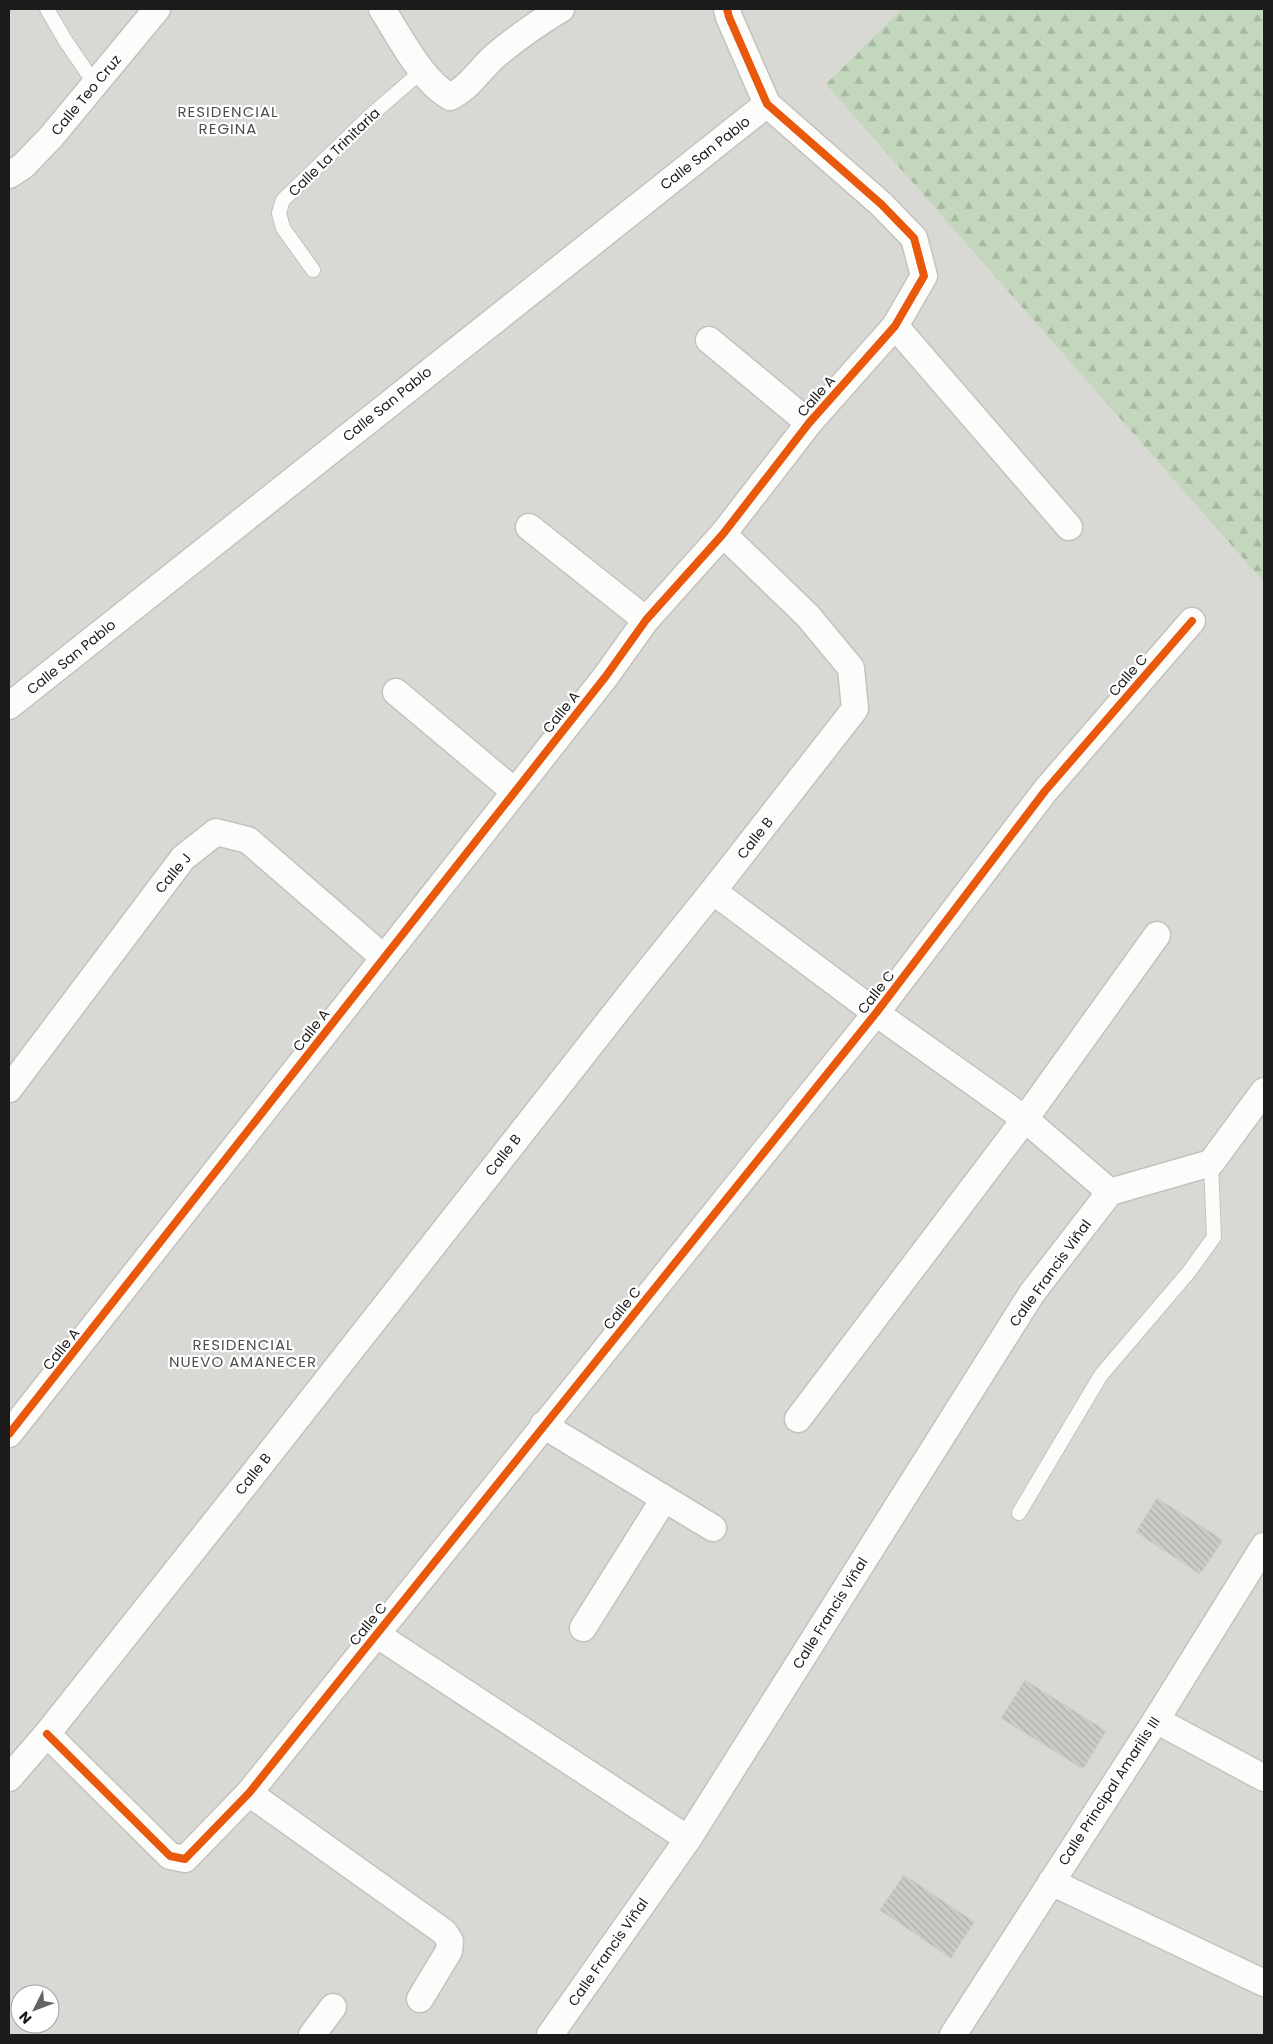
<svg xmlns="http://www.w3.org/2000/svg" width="1273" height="2044" viewBox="0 0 1273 2044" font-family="Poppins,sans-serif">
<defs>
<pattern id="forest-firs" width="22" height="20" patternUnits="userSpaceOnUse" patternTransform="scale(1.25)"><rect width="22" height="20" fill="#c2d7bb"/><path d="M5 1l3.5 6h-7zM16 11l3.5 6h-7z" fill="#a6b8a0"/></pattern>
<pattern id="building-back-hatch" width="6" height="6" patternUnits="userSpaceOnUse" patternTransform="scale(1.25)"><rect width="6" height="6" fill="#cccbc7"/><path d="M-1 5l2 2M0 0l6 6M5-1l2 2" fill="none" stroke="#afaeaa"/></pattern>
</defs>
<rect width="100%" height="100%" fill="#eae9e4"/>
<path fill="#d9d8d5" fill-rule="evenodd" d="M9,9H1264V2035H9ZM20,1994H50V2024H20Z"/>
<path fill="url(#forest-firs)" d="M902,9H1264V582L826,84Z"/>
<g fill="url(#building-back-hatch)" stroke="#cdcbc6">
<path d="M1157,1498L1223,1540L1200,1574L1136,1532Z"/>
<path d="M1025,1680L1106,1731L1083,1769L1001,1718Z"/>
<path d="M904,1875L974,1922L951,1958L880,1910Z"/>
</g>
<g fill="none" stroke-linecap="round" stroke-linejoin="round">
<defs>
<g id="service">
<path d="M47,9L65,40L95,84"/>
<path d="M313,270L283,228L279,213L283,200L371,115L422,71"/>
<path d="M1019,1513L1101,1375L1188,1273L1214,1237L1211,1163"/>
</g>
<g id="minor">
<path d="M382,9C400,37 421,80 450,97C470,87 479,70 495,56C516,38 538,23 561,9"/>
<path d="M9,175L23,166L51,137L157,9"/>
<path d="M895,326L1069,527"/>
<path d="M709,340L809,423"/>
<path d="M529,527L646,620"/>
<path d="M396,692L514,791"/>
<path d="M9,706L767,104"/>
<path d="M713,891L876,1013L1025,1119L1110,1192"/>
<path d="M9,1089L183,858L216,832L248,840L383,957"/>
<path d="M1110,1192L1211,1163L1264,1091"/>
<path d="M798,1419L1025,1119L1157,935"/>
<path d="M543,1425L713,1528"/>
<path d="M9,1434L606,676L646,620L723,534L809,423L895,326L924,276L914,238L881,204L767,104L729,17L727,9"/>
<path d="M583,1628L664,1499"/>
<path d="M376,1634L688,1839"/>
<path d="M1156,1720L1264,1778"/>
<path d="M47,1734L170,1856L185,1859L249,1793L876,1013L1045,791L1192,621"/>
<path d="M9,1778L47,1734L251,1477L639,983L713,891L855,709L851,668L808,616L723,534"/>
<path d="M249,1793L444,1932L450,1941L449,1951L420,1999"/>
<path d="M1051,1882L1264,1983"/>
<path d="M312,2035L333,2007"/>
<path d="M550,2035L688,1839L1032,1293L1110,1192"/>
<path d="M953,2035L1156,1720L1264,1546"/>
</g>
</defs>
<use href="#service" stroke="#c2c2c0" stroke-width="16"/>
<use href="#minor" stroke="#c2c2c0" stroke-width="29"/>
<use href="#service" stroke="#fcfcfb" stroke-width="14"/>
<use href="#minor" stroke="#fcfcfb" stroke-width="26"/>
<defs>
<g id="cycleway">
<path d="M9,1434L606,676L646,620L723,534L809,423L895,326L924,276L914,238L881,204L767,104L729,17L727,9"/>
<path d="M47,1734L170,1856L185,1859L249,1793L876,1013L1045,791L1192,621"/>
</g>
</defs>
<use href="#cycleway" stroke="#fff" stroke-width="11"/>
<use href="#cycleway" stroke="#e8590c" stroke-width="8"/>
</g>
<g text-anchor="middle" stroke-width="4.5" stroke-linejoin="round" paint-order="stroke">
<g font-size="14" fill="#1b1b1b" stroke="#fff">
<text transform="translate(86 95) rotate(-50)" y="5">Calle Teo Cruz</text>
<text transform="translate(334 152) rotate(-44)" y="5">Calle La Trinitaria</text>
<text transform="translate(705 153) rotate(-38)" y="5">Calle San Pablo</text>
<text transform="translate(816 396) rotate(-49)" y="5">Calle A</text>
<text transform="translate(387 404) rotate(-39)" y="5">Calle San Pablo</text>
<text transform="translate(71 657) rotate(-39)" y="5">Calle San Pablo</text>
<text transform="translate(1128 675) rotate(-49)" y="5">Calle C</text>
<text transform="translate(561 712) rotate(-51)" y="5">Calle A</text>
<text transform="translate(755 838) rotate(-52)" y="5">Calle B</text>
<text transform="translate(173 873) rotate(-50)" y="5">Calle J</text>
<text transform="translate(876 992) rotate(-52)" y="5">Calle C</text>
<text transform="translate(311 1030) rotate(-52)" y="5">Calle A</text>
<text transform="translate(503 1155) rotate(-52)" y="5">Calle B</text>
<text transform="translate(1050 1273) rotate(-54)" y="5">Calle Francis Viñal</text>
<text transform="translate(622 1308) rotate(-51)" y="5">Calle C</text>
<text transform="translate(61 1349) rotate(-51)" y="5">Calle A</text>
<text transform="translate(253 1474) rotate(-52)" y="5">Calle B</text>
<text transform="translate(830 1613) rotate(-58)" y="5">Calle Francis Viñal</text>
<text transform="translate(368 1624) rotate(-51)" y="5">Calle C</text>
<text transform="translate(1109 1791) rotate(-57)" y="5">Calle Principal Amarilis III</text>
<text transform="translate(608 1952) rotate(-55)" y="5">Calle Francis Viñal</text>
</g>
<g font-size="15" letter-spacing="1" fill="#4e4e4e" stroke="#fff">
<text x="228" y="117">RESIDENCIAL<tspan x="228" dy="17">REGINA</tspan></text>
<text x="243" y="1350">RESIDENCIAL<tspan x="243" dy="17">NUEVO AMANECER</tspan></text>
</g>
</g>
<rect width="1273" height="2044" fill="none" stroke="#1b1b1b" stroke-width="20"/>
<g transform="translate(35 2009) rotate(228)"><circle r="24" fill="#ffffff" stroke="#a4a4a4"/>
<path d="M0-4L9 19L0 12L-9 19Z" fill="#636361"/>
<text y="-8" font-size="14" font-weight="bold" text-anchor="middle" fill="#1b1b1b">N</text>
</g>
</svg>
